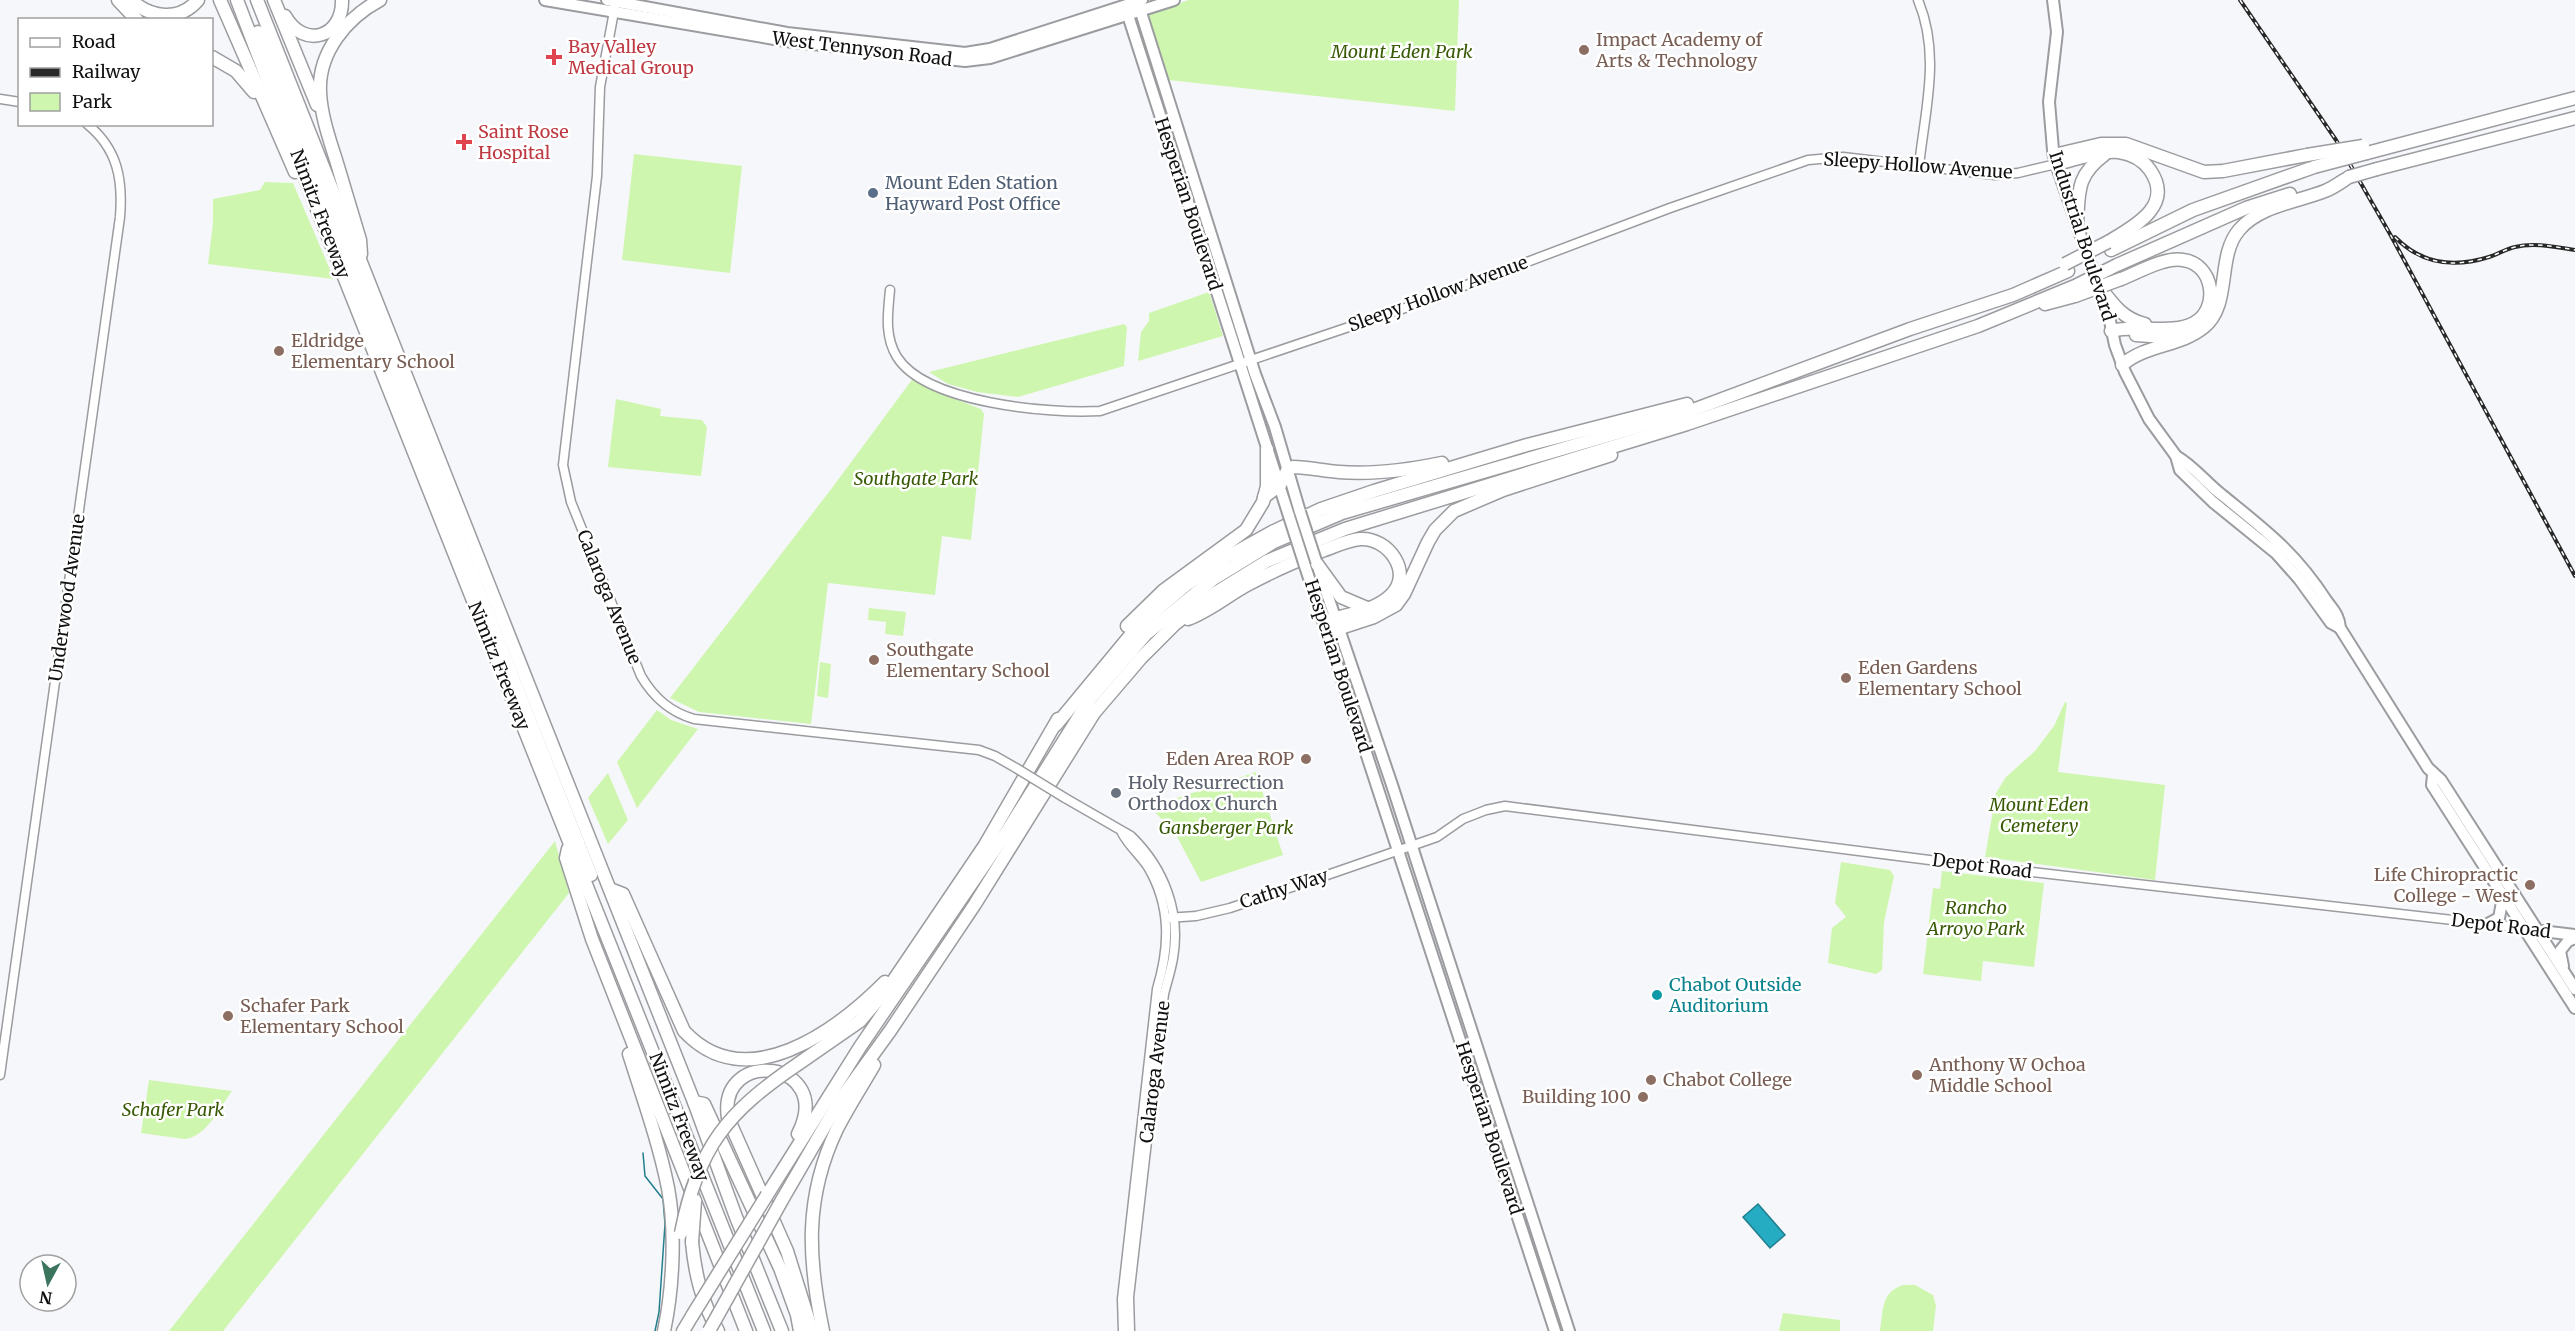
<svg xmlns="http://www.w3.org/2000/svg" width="2575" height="1331" viewBox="0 0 2575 1331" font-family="Merriweather,serif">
<rect width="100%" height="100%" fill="#f6f7fb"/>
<g fill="#cff6ae">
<path d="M1189,0H1459L1455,111L1168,80L1147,14Z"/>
<path d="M634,154L742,166L730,273L622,260Z"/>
<path d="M265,182L293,183L334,279L208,264L213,223V199L260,190Z"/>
<path d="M1209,292L1223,336L1138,361L1141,332L1149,321V313Z"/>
<path d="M1124,324L1127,327L1124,366L1018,397L977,392L948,384L929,372Z"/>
<path d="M914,377L937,392L981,409L984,414L971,540L942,536L935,595L828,583L811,724L699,712L670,698L832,488Z"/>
<path d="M616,399L661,409L660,416L702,420L707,427L701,476L608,467Z"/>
<path d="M869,608L906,612L903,636L885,634L886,622L868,620Z"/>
<path d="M820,662L831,664L828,698L817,696Z"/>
<path d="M2065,702L2067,703L2058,772L2165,785L2155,880L1985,857L1996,793L2006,777L2035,751L2054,726Z"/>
<path d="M657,710L671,720L698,729L637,808L617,762Z"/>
<path d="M1256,772L1283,855L1201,882L1175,833L1150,807Z"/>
<path d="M608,773L628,820L608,844L588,798Z"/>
<path d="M555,841L569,893L223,1331H169Z"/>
<path d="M1841,862L1890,870L1894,876L1884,922L1882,970L1876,974L1828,963L1832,928L1846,917L1835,903Z"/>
<path d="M1942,871L2044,883L2034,967L1983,961L1981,981L1923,974L1933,888L1940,889Z"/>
<path d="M149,1080L232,1091C220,1107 206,1138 184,1139L141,1133Z"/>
<path d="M1903,1285H1915L1933,1295L1936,1306L1933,1331H1880C1883,1311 1881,1292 1903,1285Z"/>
<path d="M1783,1313L1840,1320V1331H1779Z"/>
</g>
<path fill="#26acc2" stroke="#207e8d" stroke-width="1.5" d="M1758,1204L1785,1235L1770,1248L1743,1217Z"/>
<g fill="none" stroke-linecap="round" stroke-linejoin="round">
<path stroke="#207e8d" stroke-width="1.5" d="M643,1153L645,1176L663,1199L665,1224L659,1312L655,1331"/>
<defs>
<g id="minor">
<path d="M1918,0C1941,55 1925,109 1919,166"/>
<path d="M615,6L600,87L597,176L563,465L571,502L641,676C654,698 670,712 694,719L979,750L995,756L1016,768"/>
<path d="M0,99L20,102"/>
<path d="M890,290C888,312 884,336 897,357C926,403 1049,414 1100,411L1408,307L1670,208L1808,160L1843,157L1995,175L2018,173L2056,164"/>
<path d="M1065,798L1131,836C1164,868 1181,912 1173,958C1171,970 1167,982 1164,994L1129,1297L1130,1331"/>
<path d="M1122,833C1129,846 1140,855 1148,867C1171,906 1170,946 1157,989L1122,1299L1123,1331"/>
<path d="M1167,918L1196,916L1230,908L1336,872L1437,837L1463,819L1486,810L1505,806L1953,863L2523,928"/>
<path d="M0,1075L120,217C123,180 118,149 87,124"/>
</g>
<g id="major">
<path d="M545,0L786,41L965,61L990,58L1174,0"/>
<path d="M607,0L787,33L965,53L990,49L1142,0"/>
<path d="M2053,0L2057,32L2049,102L2053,150L2056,164L2110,321L2115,345L2125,372L2149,419L2176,456L2180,470L2213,502L2276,553L2299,579L2331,623L2340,628"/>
<path d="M1139,6L1255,374L1275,427L1300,512"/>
<path d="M1126,9L1289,516"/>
<path d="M2176,456C2194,466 2206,483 2222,495C2266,531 2294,551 2326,600C2333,610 2339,615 2340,628L2428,768L2441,780L2575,989"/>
<path d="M1305,566L1555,1331"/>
<path d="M1319,570L1392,785L1569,1331"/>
<path d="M2433,775L2432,785L2575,1008"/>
<path d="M2488,924L2499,918L2503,897"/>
<path d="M2534,930L2575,935"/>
<path d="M2563,966L2560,951L2568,941L2575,938"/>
</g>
<g id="highway">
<path d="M118,0L137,20"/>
<path d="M131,0C151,18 179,22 198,0"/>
<path d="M220,0L295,172"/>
<path d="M237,0L317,209L764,1331"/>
<path d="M257,0L694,1102L736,1217L782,1331"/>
<path d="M274,0L317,105"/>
<path d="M285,16C304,50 343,37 342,0"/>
<path d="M258,32L591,875"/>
<path d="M212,57L236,71L254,92"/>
<path d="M2367,153L2575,98"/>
<path d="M2054,155L2101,144H2126L2204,172L2223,171L2307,155"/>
<path d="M2056,164C2075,160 2099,150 2119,152C2132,154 2143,160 2150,170C2175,206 2133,227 2108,242"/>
<path d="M2377,169L2575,118"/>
<path d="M2077,224C2079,192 2076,176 2104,155"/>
<path d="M2111,250L2193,210L2314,167"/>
<path d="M361,254L360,240C352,213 344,187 336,160C329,138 321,115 320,92C318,53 346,18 380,0"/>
<path d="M2117,265L2246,208L2290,194"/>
<path d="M2096,282C2110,300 2121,319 2145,324"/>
<path d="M2045,304L2075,296"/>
<path d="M2111,331C2136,324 2173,335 2194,323C2220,309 2214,264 2183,260C2164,257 2139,272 2121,279"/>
<path d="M2136,335L2179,338"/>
<path d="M2122,365C2146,344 2180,347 2204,327C2232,304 2216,257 2239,230C2259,206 2297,202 2325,191C2333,188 2341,182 2349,177"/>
<path d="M1264,497L1280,485L1288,469L1293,467C1308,467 1324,471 1339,472C1374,475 1408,470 1442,463"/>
<path d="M1317,564L1341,597L1367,608"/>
<path d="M1188,619C1209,611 1227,596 1247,585C1271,572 1296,561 1322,551C1334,547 1347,540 1360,539C1388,537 1414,573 1391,595C1375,611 1345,615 1324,621"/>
<path d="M1127,626L1164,590L1246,530L1263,502L1267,486V449"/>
<path d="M1328,632L1374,617L1396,605L1404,594L1428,542L1435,530L1454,511L1503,490L1611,455"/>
<path d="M1056,725L1138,626L1186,585L1227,557L1272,532L1321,509L1374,491L1527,445L1687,404"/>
<path d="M568,849L566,858L592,939L746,1331"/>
<path d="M610,889L623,894L684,1031C746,1098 836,1031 885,982"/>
<path d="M629,1054C643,1098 659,1143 668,1188C676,1231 673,1289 664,1331"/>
<path d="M798,1064L860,1021L889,987L985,845L1058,719"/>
<path d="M694,1102L704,1104L780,1268L797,1315L800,1331"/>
<path d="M798,1134C836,1060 717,1046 728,1118L787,1251L812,1331"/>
<path d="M767,1195L860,1047L1006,833L1090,699L1146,634L1212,580L1274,542L1342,513L1682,414L1910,329L2013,295L2068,271"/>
<path d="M782,1200L840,1100L890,1031L975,904L1094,713L1141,658L1175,624L1215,593L1267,561L1345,529L1687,424L1978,326L2075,286"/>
<path d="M692,1242C695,1275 702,1302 718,1331"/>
<path d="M683,1331L692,1316"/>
<path d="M823,1331C808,1259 804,1198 837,1129C848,1107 862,1086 874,1065"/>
</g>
</defs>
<use href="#minor" stroke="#9b9c9f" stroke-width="11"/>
<use href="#major" stroke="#9b9c9f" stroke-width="14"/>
<use href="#highway" stroke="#9b9c9f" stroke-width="15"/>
<use href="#minor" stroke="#fff" stroke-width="8"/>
<use href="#major" stroke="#fff" stroke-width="10"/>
<use href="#highway" stroke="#fff" stroke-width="12"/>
<defs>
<g id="rail">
<path d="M2240,0L2336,140L2390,234L2575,576"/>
<path d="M2395,237C2422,265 2454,268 2489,257C2498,254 2506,249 2515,247C2534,242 2556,247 2575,250"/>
</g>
</defs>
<use href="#rail" stroke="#282829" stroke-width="4"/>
<use href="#rail" stroke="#fff" stroke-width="1.5" stroke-dasharray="4.5" stroke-linecap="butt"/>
<defs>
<path id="minor-bridge" d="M1016,768L1065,798"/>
<g id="major-bridge">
<path d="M1300,512L1316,561"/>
<path d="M1289,516L1305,566"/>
</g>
<g id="highway-bridge">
<path d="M2307,155L2363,146"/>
<path d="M2314,167L2367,153"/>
<path d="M2349,177L2377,169"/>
<path d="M2065,264L2108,242"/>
<path d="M2075,286L2117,265"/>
<path d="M2075,296L2121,279"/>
<path d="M681,1233C698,1147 727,1112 798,1064"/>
<path d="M692,1242L695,1201"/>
<path d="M692,1316L767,1195"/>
<path d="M709,1331L782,1200"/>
</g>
</defs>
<use href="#minor-bridge" stroke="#9b9c9f" stroke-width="11" stroke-linecap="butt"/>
<use href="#major-bridge" stroke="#9b9c9f" stroke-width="14" stroke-linecap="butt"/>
<use href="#highway-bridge" stroke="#9b9c9f" stroke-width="15" stroke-linecap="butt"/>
<use href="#minor-bridge" stroke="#fff" stroke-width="8"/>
<use href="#major-bridge" stroke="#fff" stroke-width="10"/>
<use href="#highway-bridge" stroke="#fff" stroke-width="12"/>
</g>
<g fill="#8d6e63" stroke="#fff" stroke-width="2">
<circle cx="1584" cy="50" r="6"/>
<circle cx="279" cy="351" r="6"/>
<circle cx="874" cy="660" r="6"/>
<circle cx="1846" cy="678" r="6"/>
<circle cx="1306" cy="759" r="6"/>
<circle cx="2530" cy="885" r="6"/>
<circle cx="228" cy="1016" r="6"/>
<circle cx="1917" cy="1075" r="6"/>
<circle cx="1651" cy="1080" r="6"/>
<circle cx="1643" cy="1097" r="6"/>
</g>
<g fill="#e0444e" stroke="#fff" stroke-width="2">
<path d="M551 48h6v6h6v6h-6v6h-6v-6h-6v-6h6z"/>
<path d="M461 133h6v6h6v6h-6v6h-6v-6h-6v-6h6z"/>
</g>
<circle fill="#5c6f8a" stroke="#fff" stroke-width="2" cx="873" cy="193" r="6"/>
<circle fill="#6b7280" stroke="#fff" stroke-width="2" cx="1116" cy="793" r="6"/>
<circle fill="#0f9aa8" stroke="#fff" stroke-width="2" cx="1657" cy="995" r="6"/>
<g text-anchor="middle" stroke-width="5" stroke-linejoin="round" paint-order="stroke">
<g font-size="18" fill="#785e54" stroke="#fff" text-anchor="start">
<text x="1596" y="46">Impact Academy of<tspan x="1596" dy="21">Arts &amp; Technology</tspan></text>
<text x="291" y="347">Eldridge<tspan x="291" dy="21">Elementary School</tspan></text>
<text x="886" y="656">Southgate<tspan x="886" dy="21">Elementary School</tspan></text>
<text x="1858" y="674">Eden Gardens<tspan x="1858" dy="21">Elementary School</tspan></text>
<text x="1294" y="765" text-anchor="end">Eden Area ROP</text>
<text x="2518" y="881" text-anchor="end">Life Chiropractic<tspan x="2518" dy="21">College - West</tspan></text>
<text x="240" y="1012">Schafer Park<tspan x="240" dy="21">Elementary School</tspan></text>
<text x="1929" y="1071">Anthony W Ochoa<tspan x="1929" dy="21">Middle School</tspan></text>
<text x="1663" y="1086">Chabot College</text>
<text x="1631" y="1103" text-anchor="end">Building 100</text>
</g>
<g font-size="18" fill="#be3a42" stroke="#fff" text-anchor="start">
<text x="568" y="53">Bay Valley<tspan x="568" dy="21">Medical Group</tspan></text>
<text x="478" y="138">Saint Rose<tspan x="478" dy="21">Hospital</tspan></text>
</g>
<g font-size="18" fill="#111112" stroke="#fff">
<text transform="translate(862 49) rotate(7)" y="6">West Tennyson Road</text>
<text transform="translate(1918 166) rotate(4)" y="6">Sleepy Hollow Avenue</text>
<text transform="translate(1188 204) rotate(72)" y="6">Hesperian Boulevard</text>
<text transform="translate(320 214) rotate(69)" y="6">Nimitz Freeway</text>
<text transform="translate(2082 236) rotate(72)" y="6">Industrial Boulevard</text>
<text transform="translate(1438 294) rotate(-20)" y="6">Sleepy Hollow Avenue</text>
<text transform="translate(609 597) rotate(68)" y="6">Calaroga Avenue</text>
<text transform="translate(67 598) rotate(-82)" y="6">Underwood Avenue</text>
<text transform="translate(499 666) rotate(68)" y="6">Nimitz Freeway</text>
<text transform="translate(1338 666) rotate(72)" y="6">Hesperian Boulevard</text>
<text transform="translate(1982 866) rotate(7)" y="6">Depot Road</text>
<text transform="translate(1284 889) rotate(-18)" y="6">Cathy Way</text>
<text transform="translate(2501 926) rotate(7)" y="6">Depot Road</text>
<text transform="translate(1155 1072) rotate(-83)" y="6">Calaroga Avenue</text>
<text transform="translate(679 1117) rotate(69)" y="6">Nimitz Freeway</text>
<text transform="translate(1489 1128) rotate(72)" y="6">Hesperian Boulevard</text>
</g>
<g font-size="18" font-style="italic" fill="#385a05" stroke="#fff">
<text x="1402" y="58">Mount Eden Park</text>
<text x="916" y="485">Southgate Park</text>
<text x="2039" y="811">Mount Eden<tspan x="2039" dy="21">Cemetery</tspan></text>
<text x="1226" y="834">Gansberger Park</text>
<text x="1976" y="914">Rancho<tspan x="1976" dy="21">Arroyo Park</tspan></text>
<text x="173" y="1116">Schafer Park</text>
</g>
<g font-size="18" fill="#4e5e75" stroke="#fff" text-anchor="start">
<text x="885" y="189">Mount Eden Station<tspan x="885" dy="21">Hayward Post Office</tspan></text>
</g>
<g font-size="18" fill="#5b616d" stroke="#fff" text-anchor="start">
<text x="1128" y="789">Holy Resurrection<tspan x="1128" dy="21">Orthodox Church</tspan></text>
</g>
<g font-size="18" fill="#0d838f" stroke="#fff" text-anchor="start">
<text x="1669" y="991">Chabot Outside<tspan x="1669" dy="21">Auditorium</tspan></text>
</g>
</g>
<rect x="18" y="18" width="195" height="108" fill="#ffffff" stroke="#a0a0a0" stroke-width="1.5"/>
<rect x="30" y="38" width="30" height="9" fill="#ffffff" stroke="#a0a0a0" stroke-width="1.5"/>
<text x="72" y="48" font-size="18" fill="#111112">Road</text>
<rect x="30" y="68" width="30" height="9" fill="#282829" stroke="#a0a0a0" stroke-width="1.5"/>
<text x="72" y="78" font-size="18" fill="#111112">Railway</text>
<rect x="30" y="93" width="30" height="18" fill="#cff6ae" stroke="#a0a0a0" stroke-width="1.5"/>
<text x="72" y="108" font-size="18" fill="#111112">Park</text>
<g transform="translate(48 1283) rotate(188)"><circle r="28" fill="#ffffff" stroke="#a0a0a0" stroke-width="1.5"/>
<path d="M0-4.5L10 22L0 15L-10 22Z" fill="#3b755e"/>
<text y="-9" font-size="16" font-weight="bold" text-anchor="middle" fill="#111112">N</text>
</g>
</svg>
